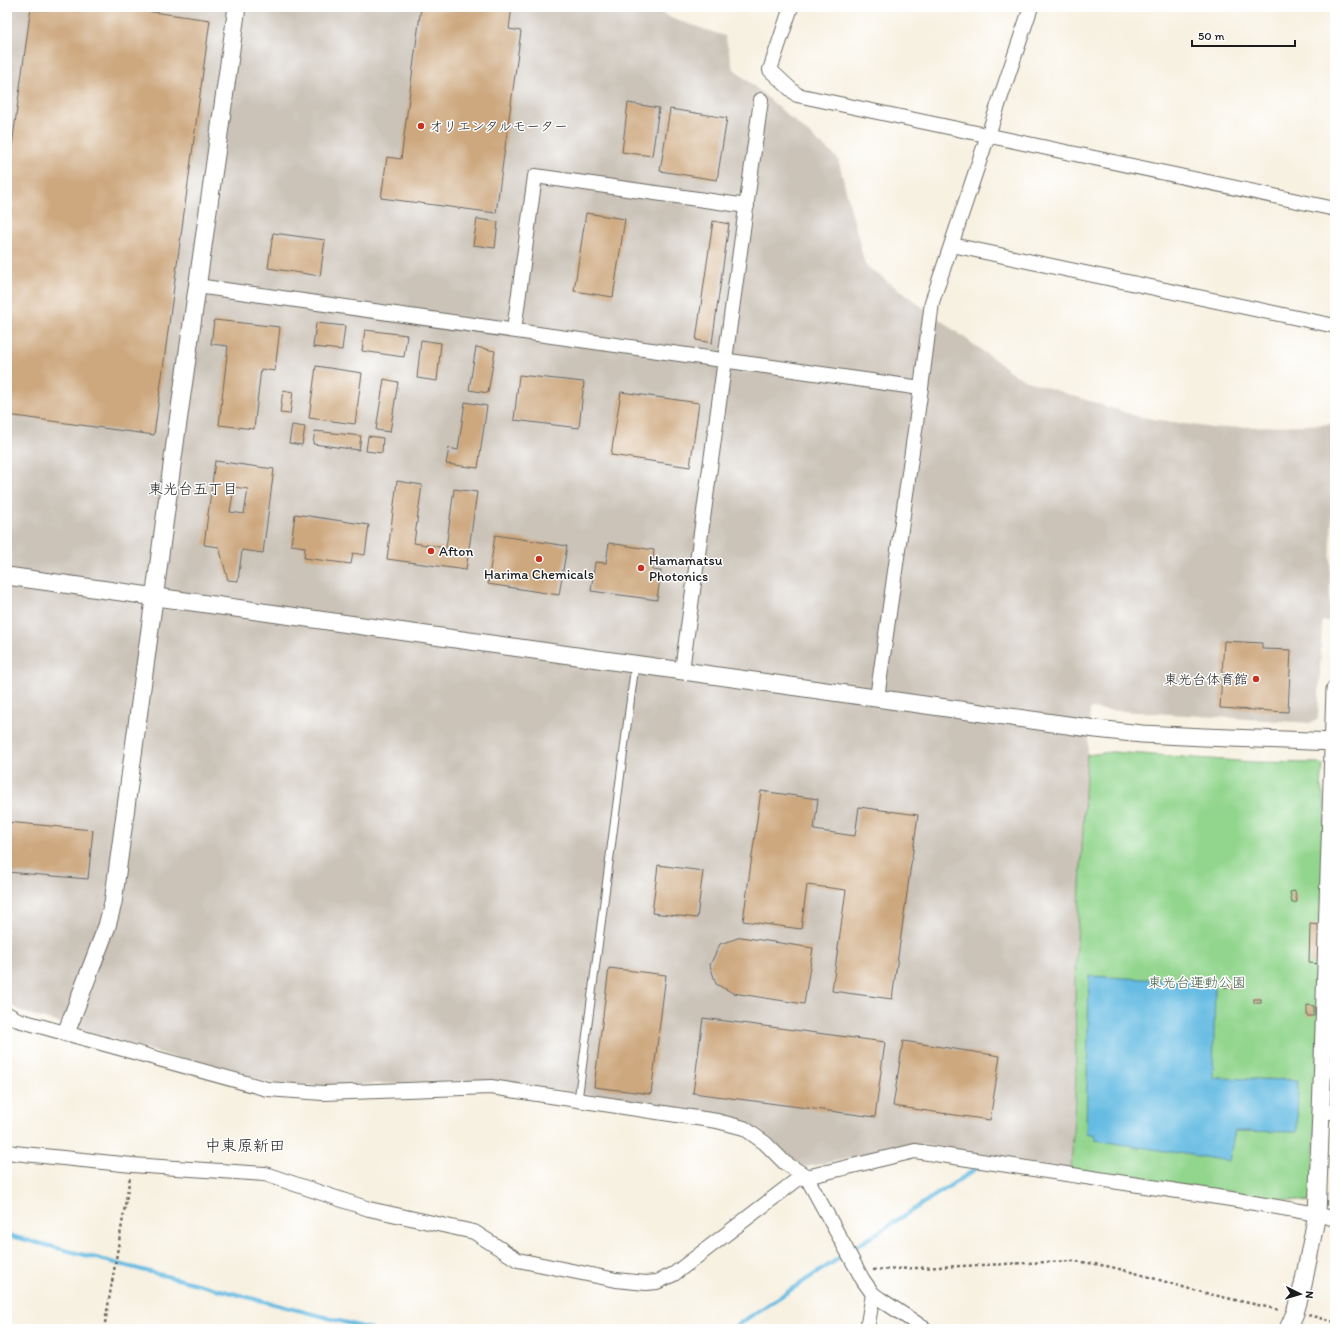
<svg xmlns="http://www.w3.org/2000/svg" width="1342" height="1336" viewBox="0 0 1342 1336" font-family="Itim,'Klee One',sans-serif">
<rect width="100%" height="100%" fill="#fff"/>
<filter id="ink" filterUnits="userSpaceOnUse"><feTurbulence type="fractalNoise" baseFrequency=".025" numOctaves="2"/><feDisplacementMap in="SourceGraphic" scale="8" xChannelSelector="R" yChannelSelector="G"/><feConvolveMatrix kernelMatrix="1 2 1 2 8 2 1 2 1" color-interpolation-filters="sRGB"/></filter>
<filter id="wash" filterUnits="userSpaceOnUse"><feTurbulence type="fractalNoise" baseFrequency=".012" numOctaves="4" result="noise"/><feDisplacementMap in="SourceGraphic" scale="16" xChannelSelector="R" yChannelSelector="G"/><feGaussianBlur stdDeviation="0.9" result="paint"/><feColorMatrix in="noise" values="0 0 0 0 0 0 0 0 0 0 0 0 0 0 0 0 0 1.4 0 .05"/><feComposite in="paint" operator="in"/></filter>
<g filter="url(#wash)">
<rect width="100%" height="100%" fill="#f7f1e1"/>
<path fill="#cbc3b8" d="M7,7H652L673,19L725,36L733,68L838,159L865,265L1014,374L1027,381L1139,417L1212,428L1335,424L1333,461L1329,621H1322L1318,719L1312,723L1090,709L1075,978L1076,1078L1071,1171L922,1144L806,1167L800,1165L762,1132L746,1122L729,1116L486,1080L318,1086L276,1084L217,1070L25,1013L7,1003Z"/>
<g fill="#92d58d" stroke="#577854">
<path d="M1112,752L1252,762L1319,763L1323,766L1321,787L1325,803L1313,1198L1308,1202L1071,1171L1076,1078L1075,978L1087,755Z"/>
<path d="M1335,1009V1104H1332Z"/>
</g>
<path fill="#65bbe2" stroke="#406c7f" d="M1089,976L1179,981L1180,982L1185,983L1186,979L1215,987L1213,1078L1298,1080L1297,1132L1235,1131L1229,1161L1095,1140V1135L1086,1133Z"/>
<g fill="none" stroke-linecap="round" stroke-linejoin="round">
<g stroke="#65bbe2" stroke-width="4">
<path d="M1333,1228L1335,1229"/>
<path d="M7,1235L371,1329"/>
<path d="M851,1250L979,1167H982"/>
<path d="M731,1329L841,1257"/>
</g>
</g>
<g id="blocks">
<g fill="#cda87f" fill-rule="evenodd">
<path d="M31,7H117L210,20L154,435L7,415V182Z"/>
<path d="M421,7L450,11V7H512L509,29L521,31L496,213L381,198L387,157L401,159Z"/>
<path d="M628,103L659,108L652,156L622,152Z"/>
<path d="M670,109L727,118L717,180L660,171Z"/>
<path d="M586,213L625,219L613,297L574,291Z"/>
<path d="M477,219L498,222L495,248L473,245Z"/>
<path d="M713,221L729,224L712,343L696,340Z"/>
<path d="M273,233L325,240L320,276L268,268Z"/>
<path d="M214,320L280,327L275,371L261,369L254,429L219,425L228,346L211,344Z"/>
<path d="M316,323L345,326L342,350L313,347Z"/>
<path d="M365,330L407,335L404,357L362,351Z"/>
<path d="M421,340L441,343L437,381L417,378Z"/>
<path d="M476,347L495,351L488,393L469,390Z"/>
<path d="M316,366L362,373L355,424L309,418Z"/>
<path d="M519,375L584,382L579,428L514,420Z"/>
<path d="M384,379L398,382L390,432L376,430Z"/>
<path d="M283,390L293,392L290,414L280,413Z"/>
<path d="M621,392L699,403L690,467L611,455Z"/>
<path d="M465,402L487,406L478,468L446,464L449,448L458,450Z"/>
<path d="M292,425L305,427L302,445L289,443Z"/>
<path d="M315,431L361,436L359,450L313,444Z"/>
<path d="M368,436L383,438L382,453L366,451Z"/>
<path d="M215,461L274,469L263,553L242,550L238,581L228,580L219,547L204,545ZM234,487L248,489L244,514L230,512Z"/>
<path d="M397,481L422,485L414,543L446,548L454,489L477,492L466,570L387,559Z"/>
<path d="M295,514L369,525L365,555L353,553L351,564L304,558L305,547L291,545Z"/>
<path d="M495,535L567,546L559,595L488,584Z"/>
<path d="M609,543L654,550L652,570L661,571L657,600L591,591L595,562L606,563Z"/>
<path d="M1224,641L1262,643V649L1291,650L1288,712L1220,708Z"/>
<path d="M761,791L818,799L814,830L855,836L859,807L918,815L892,999L832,991L846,890L807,885L801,929L743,921Z"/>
<path d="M7,822L93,830L88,879L7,872Z"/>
<path d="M658,865L703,871L697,918L652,913Z"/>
<path d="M1295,891L1297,902L1292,903L1290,892Z"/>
<path d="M1310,924L1321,925L1320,964L1309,963Z"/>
<path d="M741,937L813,948L804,1004L733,993L716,984L710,965L720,944Z"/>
<path d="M609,968L666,975L651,1094L594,1087Z"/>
<path d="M1228,982L1236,984L1235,989L1224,987L1225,983Z"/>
<rect x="1254" y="999" width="7" height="4"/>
<path d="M1307,1005L1314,1006V1016H1307Z"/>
<path d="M703,1018L885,1042L875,1117L693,1093Z"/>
<path d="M903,1041L1000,1056L990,1120L893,1106Z"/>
</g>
</g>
</g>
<g filter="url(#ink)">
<use href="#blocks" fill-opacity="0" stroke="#696761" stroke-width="1"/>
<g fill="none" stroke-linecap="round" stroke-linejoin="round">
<defs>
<path id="service" d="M578,1100L635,665"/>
<g id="minor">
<path d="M791,7L770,70L797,95L1335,209"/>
<path d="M952,245L1335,326"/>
<path d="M197,286L921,388"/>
<path d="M514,330L535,176L747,206"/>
<path d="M682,670L761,100"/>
<path d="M877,698L921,388L932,302L1031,7"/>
<path d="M7,1014L18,1020L267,1089L323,1093L491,1087L717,1121L744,1128L765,1143L785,1163L806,1176L863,1280L873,1294L880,1299L925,1329"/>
<path d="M1321,1112H1335"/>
<path d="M7,1151L14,1153L132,1165L265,1174L369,1209L474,1232L518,1260L616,1280L646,1283L657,1282L674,1274L798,1179L915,1151L1237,1200L1317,1214L1335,1219"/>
<path d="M867,1329L873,1294"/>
</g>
<g id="tertiary">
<path d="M7,576L1096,729L1142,734L1204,737L1335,742"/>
<path d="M66,1033L107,926L113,903L176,436L237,7"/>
<path d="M1288,1329L1295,1313L1303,1285L1317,1214L1323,1059L1335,689"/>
</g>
</defs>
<use href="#service" stroke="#696761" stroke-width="9"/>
<use href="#minor" stroke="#696761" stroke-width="16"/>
<use href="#tertiary" stroke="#696761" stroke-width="19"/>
<g stroke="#696761" stroke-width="2.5" stroke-dasharray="3 3" stroke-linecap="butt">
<path d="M873,1270L1071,1261C1112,1264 1151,1278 1190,1289C1220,1297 1250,1303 1280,1310"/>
<path d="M1308,1315L1335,1322"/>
<path d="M104,1329L130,1177"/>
</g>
<use href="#service" stroke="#fff" stroke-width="7"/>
<use href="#minor" stroke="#fff" stroke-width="14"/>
<use href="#tertiary" stroke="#fff" stroke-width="17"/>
</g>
</g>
<g fill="#c8321e" stroke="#fff" stroke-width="1.5">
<circle cx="421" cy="126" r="4"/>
<circle cx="431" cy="551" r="4"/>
<circle cx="539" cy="559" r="4"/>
<circle cx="641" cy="568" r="4"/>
<circle cx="1256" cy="679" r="4"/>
</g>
<g text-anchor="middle" stroke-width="3" stroke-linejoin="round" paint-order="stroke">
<g font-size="14" fill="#1c1c1c" stroke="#fff" text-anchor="start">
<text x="429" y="131">オリエンタルモーター</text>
<text x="439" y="556">Afton</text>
<text x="649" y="565">Hamamatsu<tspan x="649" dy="16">Photonics</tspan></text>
<text x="539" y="579" text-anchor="middle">Harima Chemicals</text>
<text x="1248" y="684" text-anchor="end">東光台体育館</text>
</g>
<g font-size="14" fill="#455d44" stroke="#fff">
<text x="1197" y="987">東光台運動公園</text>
</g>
<g font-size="15" fill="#1c1c1c" stroke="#fff">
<text x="193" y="494">東光台五丁目</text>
</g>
<g font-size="16" fill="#1c1c1c" stroke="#fff">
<text x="245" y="1151">中東原新田</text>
</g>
</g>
<rect width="1342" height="1336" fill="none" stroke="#fff" stroke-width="24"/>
<g transform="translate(1300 1294) rotate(95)" stroke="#ffffff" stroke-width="3" paint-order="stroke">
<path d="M0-3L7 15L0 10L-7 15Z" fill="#1c1c1c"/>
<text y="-6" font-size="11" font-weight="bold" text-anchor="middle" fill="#1c1c1c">N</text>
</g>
<path d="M1192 40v6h103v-6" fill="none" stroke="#1c1c1c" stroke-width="2"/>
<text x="1198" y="40" font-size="12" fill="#1c1c1c" stroke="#ffffff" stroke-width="3" paint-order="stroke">50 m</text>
</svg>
